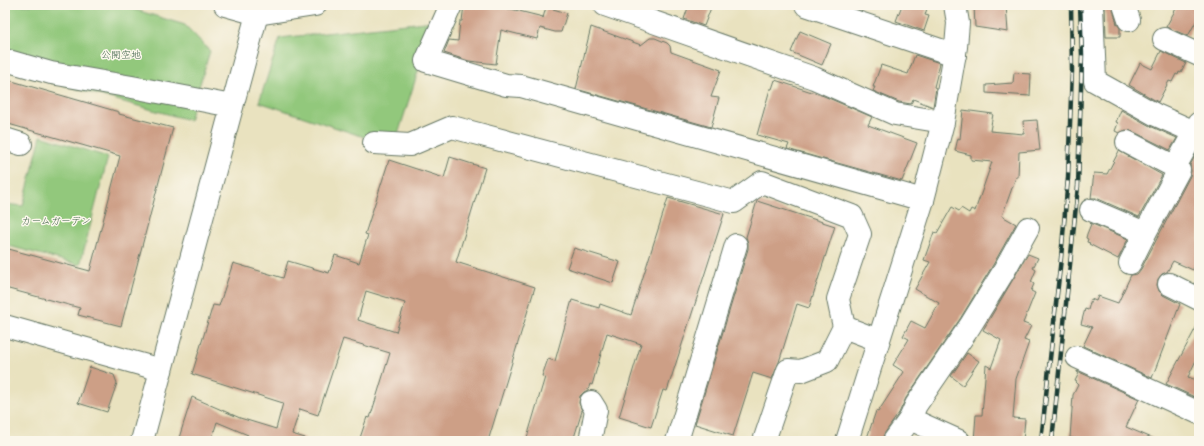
<svg xmlns="http://www.w3.org/2000/svg" width="1204" height="446" viewBox="0 0 1204 446" font-family="'Balsamiq Sans','Klee One',sans-serif">
<rect width="100%" height="100%" fill="#fbf7ec"/>
<filter id="ink" filterUnits="userSpaceOnUse"><feTurbulence type="fractalNoise" baseFrequency=".025" numOctaves="2"/><feDisplacementMap in="SourceGraphic" scale="8" xChannelSelector="R" yChannelSelector="G"/><feConvolveMatrix kernelMatrix="1 2 1 2 8 2 1 2 1" color-interpolation-filters="sRGB"/></filter>
<filter id="wash" filterUnits="userSpaceOnUse"><feTurbulence type="fractalNoise" baseFrequency=".012" numOctaves="4" result="noise"/><feDisplacementMap in="SourceGraphic" scale="16" xChannelSelector="R" yChannelSelector="G"/><feGaussianBlur stdDeviation="0.9" result="paint"/><feColorMatrix in="noise" values="0 0 0 0 0 0 0 0 0 0 0 0 0 0 0 0 0 1.4 0 .05"/><feComposite in="paint" operator="in"/></filter>
<g filter="url(#wash)">
<rect width="100%" height="100%" fill="#e9e2bf"/>
<g fill="#92c87b" stroke="#588258">
<path d="M5,5H120L185,25L210,51L189,120L5,69Z"/>
<path d="M434,21L394,147L259,102L280,38Z"/>
<path d="M41,136L108,157L80,265L5,245V204L23,206Z"/>
</g>
<g id="blocks">
<g fill="#cd9f86" fill-rule="evenodd">
<path d="M464,5L511,9L543,17V18L546,7L567,13L561,32H555L540,28L537,39L501,30L496,64L469,61L444,53L449,40L458,41L460,21H462Z"/>
<path d="M689,5H712L704,26L684,19Z"/>
<path d="M902,5H928L925,15L929,16L924,31L896,21Z"/>
<path d="M974,5H1006L1008,32L975,27Z"/>
<path d="M1105,5H1112L1117,24L1120,28V37H1106Z"/>
<path d="M1178,5H1199V16L1188,36L1166,27Z"/>
<path d="M591,27L641,45L650,38H655L667,43L670,46L671,52L721,70L711,97L719,98L711,127L576,89Z"/>
<path d="M800,31L831,44L822,65L791,52Z"/>
<path d="M1161,51L1186,63L1181,73L1179,72L1178,75L1176,74L1172,82L1169,81L1158,102L1129,85L1140,63L1152,69Z"/>
<path d="M915,55L940,63L934,87L936,88L933,107L913,99L911,104L899,102L873,91L875,87H873L881,65L908,74Z"/>
<path d="M1014,73L1031,74L1030,96L986,93V85L1013,83Z"/>
<path d="M5,79L119,112V114L173,128L121,326L78,315L80,308L5,288V248L90,271L120,156L5,123Z"/>
<path d="M775,80L824,96L872,117L868,125L917,143L902,181L787,149L789,144L757,135L770,89H772Z"/>
<path d="M963,110L993,114L990,131L1024,134L1023,121L1037,120L1040,150L1019,152L1018,177H1016L1002,216L1016,224L993,265L960,319L906,398L899,413L884,434L882,441H866L876,411L878,412L904,372L893,365L909,339L903,336L911,321L925,328L939,303L915,289L930,262L924,260L934,232L937,233L952,207L959,211L961,208L969,213L971,209L975,211L992,162L971,160V155L955,151L958,138L960,139Z"/>
<path d="M1121,110L1150,126L1177,138L1170,150L1132,131L1126,130L1119,133L1115,131L1118,123L1116,122Z"/>
<path d="M1199,149V255L1193,270L1173,261L1167,272L1162,274L1158,279L1157,285L1159,291L1163,295L1180,304L1152,378L1083,346L1092,327L1081,324L1085,309L1088,310L1091,299L1096,301L1098,296L1118,303L1131,275L1137,274L1141,269L1190,176L1191,171L1190,165Z"/>
<path d="M1119,151L1162,175L1139,217L1096,198H1091L1094,173L1107,174Z"/>
<path d="M450,157L485,168L456,262L535,287L488,441H359L367,417L370,418L390,353L343,339L318,415L300,409L292,434L305,438L304,441H246L248,435L217,422L211,441H178L192,397L240,418L276,429L283,403L192,374L213,305L219,306L233,263L283,278L288,261L329,273L335,255L359,263L368,235L365,234L389,160L444,178ZM366,291L405,303L396,332L358,320Z"/>
<path d="M668,198L724,214L667,391L663,390L651,427L619,417L641,344L607,333L592,385L590,384L588,390L584,392L580,396L579,403L582,411L573,441H526L545,377L542,376L548,359L555,361L572,300L599,308L600,304L631,315Z"/>
<path d="M757,201L835,226L809,308L797,304L779,362L772,379L753,373L733,436L695,424L748,249V243L746,237Z"/>
<path d="M1090,223L1128,239L1118,259L1089,244L1090,243L1087,242L1088,239L1086,238L1087,234L1091,224Z"/>
<path d="M574,248L620,262L613,283L567,268Z"/>
<path d="M1028,254L1038,258L1033,268L1036,270L1031,282L1034,284L1031,291L1035,293L1023,323L1031,326L1024,340L1029,342L1016,379L1013,418L1025,419L1023,441H974L976,415H982L986,365L991,368L1001,340L983,330Z"/>
<path d="M1199,322V354L1188,377L1199,381V399L1166,384Z"/>
<path d="M967,353L979,361L963,385L951,376Z"/>
<path d="M90,367L114,375L117,383L107,412L78,403Z"/>
<path d="M1077,371L1139,399L1126,427L1159,441H1081V439L1070,438L1073,395L1078,385L1076,383L1077,382L1075,381L1079,373L1077,372Z"/>
</g>
</g>
</g>
<g filter="url(#ink)">
<use href="#blocks" fill-opacity="0" stroke="#667765" stroke-width="1"/>
<g fill="none" stroke-linecap="round" stroke-linejoin="round">
<defs>
<g id="minor">
<path d="M225,5L257,14L315,5"/>
<path d="M451,5L426,61L506,85L521,86L923,200"/>
<path d="M605,5L814,78L895,114L943,122"/>
<path d="M806,5L955,55"/>
<path d="M1092,5L1095,81L1156,115L1199,134"/>
<path d="M1124,5L1129,20"/>
<path d="M1164,39L1199,55"/>
<path d="M5,60L51,73L132,87L232,106"/>
<path d="M5,139L21,144"/>
<path d="M1127,142L1175,167"/>
<path d="M374,143L410,145L452,127L734,202L762,182L852,216L860,234L838,299L844,327L827,361L801,371L788,370L764,441"/>
<path d="M1091,210L1145,233"/>
<path d="M1130,263L1145,233L1179,170L1175,167L1199,123"/>
<path d="M1169,284L1199,299"/>
<path d="M5,326L161,370"/>
<path d="M844,327L870,337L879,338"/>
<path d="M1077,357L1199,413"/>
<path d="M910,419L959,441"/>
<path d="M142,441L257,14"/>
<path d="M590,441L596,410L591,402"/>
<path d="M677,441L736,245"/>
<path d="M847,441L923,200L943,122L956,47L958,23L955,5"/>
<path d="M894,441L910,419L916,405L970,326L1004,271L1028,228"/>
</g>
</defs>
<use href="#minor" stroke="#667765" stroke-width="24"/>
<use href="#minor" stroke="#fff" stroke-width="22"/>
<defs>
<g id="rail">
<path d="M1041,441L1061,258L1068,178L1072,70L1071,5"/>
<path d="M1052,441L1078,186L1082,55L1080,5"/>
</g>
</defs>
<use href="#rail" stroke="#1f3d34" stroke-width="4.5"/>
<use href="#rail" stroke="#fbf7ec" stroke-width="3" stroke-dasharray="9" stroke-linecap="butt"/>
</g>
</g>
<g text-anchor="middle" stroke-width="3" stroke-linejoin="round" paint-order="stroke">
<g font-size="10" fill="#3c6046" stroke="#fbf7ec">
<text x="121" y="58">公開空地</text>
<text x="56" y="224">カームガーデン</text>
</g>
</g>
<rect width="1204" height="446" fill="none" stroke="#fbf7ec" stroke-width="20"/>
</svg>
